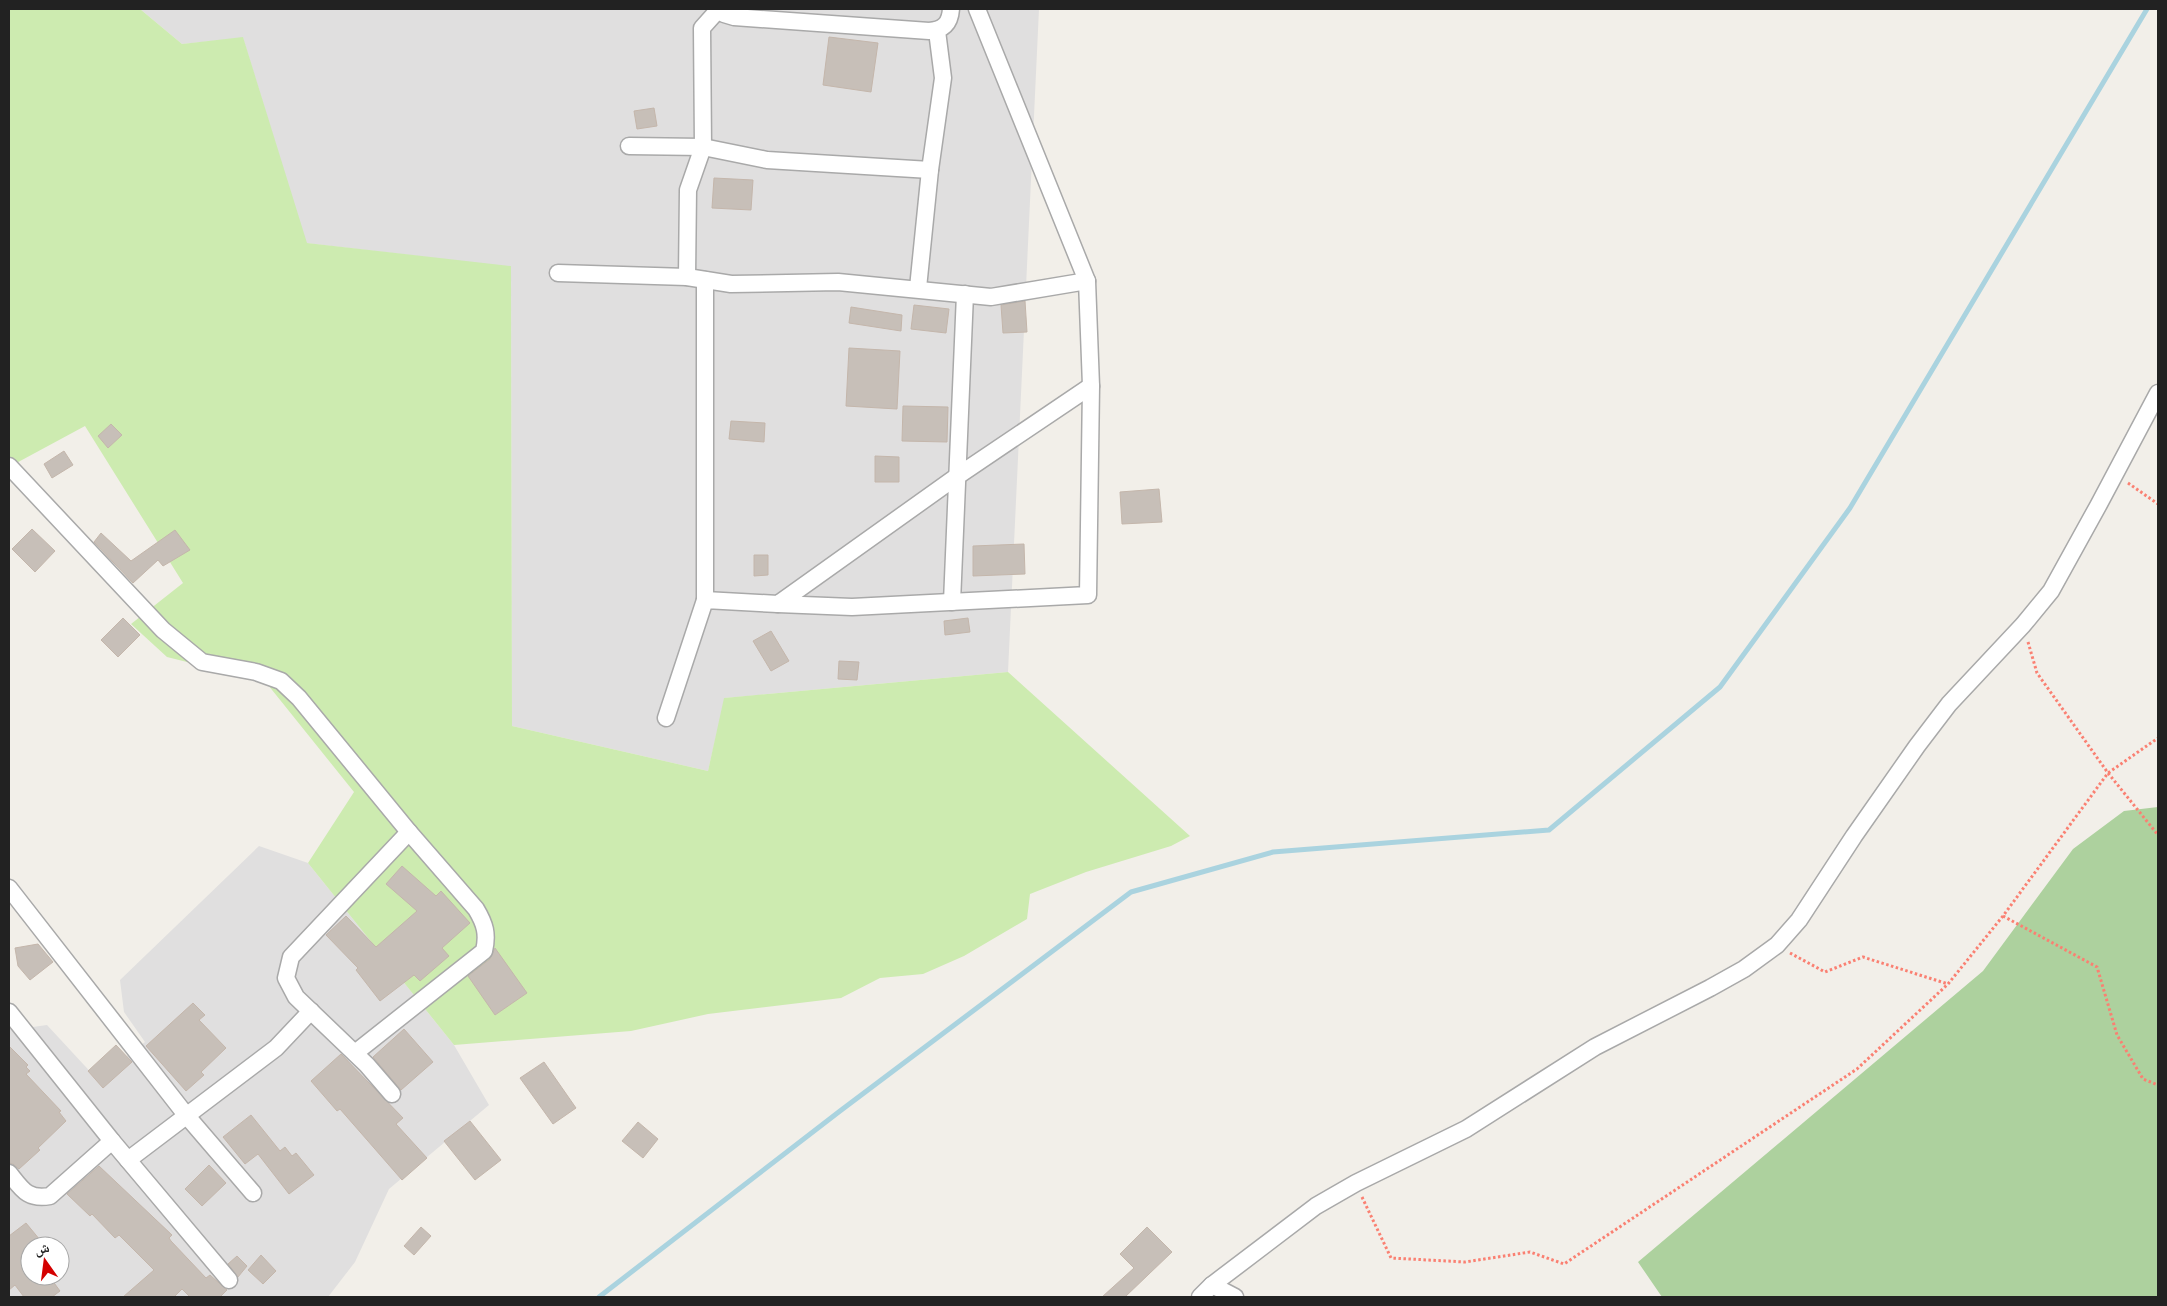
<svg xmlns="http://www.w3.org/2000/svg" width="2167" height="1306" viewBox="0 0 2167 1306" font-family="Lato,'Noto Naskh Arabic',sans-serif">
<rect width="100%" height="100%" fill="#f2efe9"/>
<g fill="#e0dfdf" fill-rule="evenodd">
<path d="M140,9H1039L1008,672L725,698L708,771L512,726L511,267L306,243L243,38L182,44Z"/>
<path d="M259,846L308,863L454,1045L489,1105L389,1189L355,1262L328,1297H9V1010L26,1028L47,1025L97,1079L145,1042L124,1012L120,980ZM30,1246H60V1276H30Z"/>
</g>
<path fill="#cdebb0" d="M9,9H140L182,44L243,37L307,243L511,266L512,726L708,771L724,698L1008,672L1190,836L1171,846L1086,872L1030,894L1027,919L964,956L923,974L880,978L841,998L708,1014L631,1031L454,1045L308,863L354,792L252,665L191,663L167,657L131,624L183,583L85,426L9,467Z"/>
<path fill="#add19e" d="M2158,807V1297H1662L1638,1262L1983,971L2073,849L2124,811Z"/>
<g fill="none" stroke-linecap="round" stroke-linejoin="round">
<path stroke="#aad3df" stroke-width="5" d="M599,1297L840,1111L1131,892L1273,852L1549,830L1720,687L1850,508L2147,9"/>
</g>
<g fill="#c7bfb8" stroke="#c4b6ab">
<path d="M829,37L878,43L871,92L823,85Z"/>
<path d="M654,108L657,126L637,129L634,111Z"/>
<path d="M714,178L753,180L751,210L712,208Z"/>
<path d="M1025,301L1027,332L1003,333L1001,305Z"/>
<path d="M914,305L949,309L946,333L911,329Z"/>
<path d="M851,307L902,315L901,331L849,323Z"/>
<path d="M849,348L900,351L897,409L846,406Z"/>
<path d="M903,406L948,407L947,442L902,441Z"/>
<path d="M731,421L765,423L764,442L729,439Z"/>
<path d="M111,424L122,435L108,448L98,436Z"/>
<path d="M64,451L73,465L52,478L44,464Z"/>
<path d="M875,456L899,457V482H875Z"/>
<path d="M1159,489L1162,522L1122,524L1120,492Z"/>
<path d="M32,529L55,551L35,572L12,549Z"/>
<path d="M175,530L190,550L163,566L158,560L133,583L94,542L101,533L131,561Z"/>
<path d="M1024,544L1025,574L973,576V546Z"/>
<path d="M754,555H768V575L754,576Z"/>
<path d="M123,618L140,635L118,657L101,640Z"/>
<path d="M968,618L970,632L945,635L944,621Z"/>
<path d="M771,631L789,661L771,671L753,641Z"/>
<path d="M839,661L859,662L857,680L838,679Z"/>
<path d="M402,866L436,896L441,891L470,923L442,948L449,956L420,981L414,975L380,1001L356,970L358,968L326,935L346,916L376,947L417,911L386,884Z"/>
<path d="M38,944L53,962L30,980L18,966L15,948Z"/>
<path d="M495,948L527,993L495,1015L468,976L490,959Z"/>
<path d="M193,1003L205,1015L199,1020L226,1048L201,1072L204,1075L186,1091L146,1046Z"/>
<path d="M404,1029L433,1062L401,1090L373,1057Z"/>
<path d="M116,1045L132,1062L103,1088L88,1071Z"/>
<path d="M9,1046L28,1065L26,1067L30,1071L26,1074L61,1111L59,1112L66,1121L38,1148L40,1150L19,1169L13,1164L9,1163Z"/>
<path d="M341,1054L403,1118L396,1124L427,1158L402,1180L340,1109L337,1111L311,1081Z"/>
<path d="M544,1062L576,1108L553,1124L520,1078Z"/>
<path d="M251,1115L280,1151L285,1147L292,1156L296,1153L314,1175L289,1194L258,1154L245,1164L223,1137Z"/>
<path d="M470,1121L501,1160L475,1180L444,1141Z"/>
<path d="M638,1122L658,1139L643,1158L622,1141Z"/>
<path d="M209,1165L226,1183L202,1206L185,1189Z"/>
<path d="M99,1166L172,1235L169,1238L171,1241L206,1278L210,1275L227,1290L220,1297H190L182,1289L174,1297H123L154,1270L119,1235L115,1238L92,1214L90,1216L67,1194Z"/>
<path d="M26,1223L45,1246H30V1276H49L60,1291L52,1297H24L15,1285L9,1290V1236Z"/>
<path d="M421,1227L431,1236L414,1255L404,1246Z"/>
<path d="M1147,1227L1172,1252L1125,1297H1102L1134,1268L1120,1254Z"/>
<path d="M261,1255L276,1271L263,1284L248,1270Z"/>
<path d="M237,1256L247,1266L238,1277L228,1264Z"/>
</g>
<g fill="none" stroke-linecap="round" stroke-linejoin="round">
<defs>
<g id="street">
<path d="M720,9L724,14L734,17L929,31C944,30 950,23 951,9"/>
<path d="M629,146L703,147L767,160L930,170"/>
<path d="M558,273L687,277L731,284L838,282L991,297L1087,281"/>
<path d="M687,277L688,190L703,147L702,28L719,9"/>
<path d="M918,288L930,170L943,78L937,31"/>
<path d="M9,466L163,630L202,662L256,672L281,681L299,698L409,832L476,909C485,924 488,934 484,951L355,1053"/>
<path d="M705,600V280"/>
<path d="M952,602L965,294"/>
<path d="M778,604L852,607L1088,595L1091,386L1087,281L977,9"/>
<path d="M666,718L705,600L778,604L956,477L1091,386"/>
<path d="M9,888L186,1115L253,1193"/>
<path d="M9,1012L112,1141L229,1280"/>
<path d="M392,1094L367,1065L296,997L286,978L291,957L409,832"/>
<path d="M128,1160L276,1048L311,1011"/>
<path d="M9,1173C22,1189 27,1200 50,1196L112,1141"/>
<path d="M1212,1285L1235,1297"/>
<path d="M1200,1297L1212,1285L1316,1206L1356,1183L1466,1129L1595,1047L1710,988L1744,969L1777,945L1799,920L1854,836L1917,746L1949,704L2023,625L2051,591L2098,506L2158,393"/>
</g>
</defs>
<use href="#street" stroke="#a9a9a9" stroke-width="19"/>
<g stroke="#fa8072" stroke-width="3" stroke-dasharray="2.5 2.5" stroke-linecap="butt">
<path d="M2128,483L2158,504"/>
<path d="M2028,642L2037,673L2108,773L2158,835"/>
<path d="M2003,916L2097,967L2117,1035L2143,1079L2158,1085"/>
<path d="M1790,953L1825,972L1863,957L1948,984"/>
<path d="M1362,1197L1391,1258L1465,1262L1530,1252L1564,1264L1857,1069L1948,984L2003,916L2108,773L2158,738"/>
</g>
<use href="#street" stroke="#fff" stroke-width="16"/>
</g>
<rect width="2167" height="1306" fill="none" stroke="#222222" stroke-width="20"/>
<g transform="translate(45 1261) rotate(346)"><circle r="24" fill="#ffffff" stroke="#a7a7a7"/>
<path d="M0-4L9 19L0 12L-9 19Z" fill="#d40000"/>
<text y="-8" font-size="14" font-weight="bold" text-anchor="middle" fill="#222222">ش</text>
</g>
</svg>
